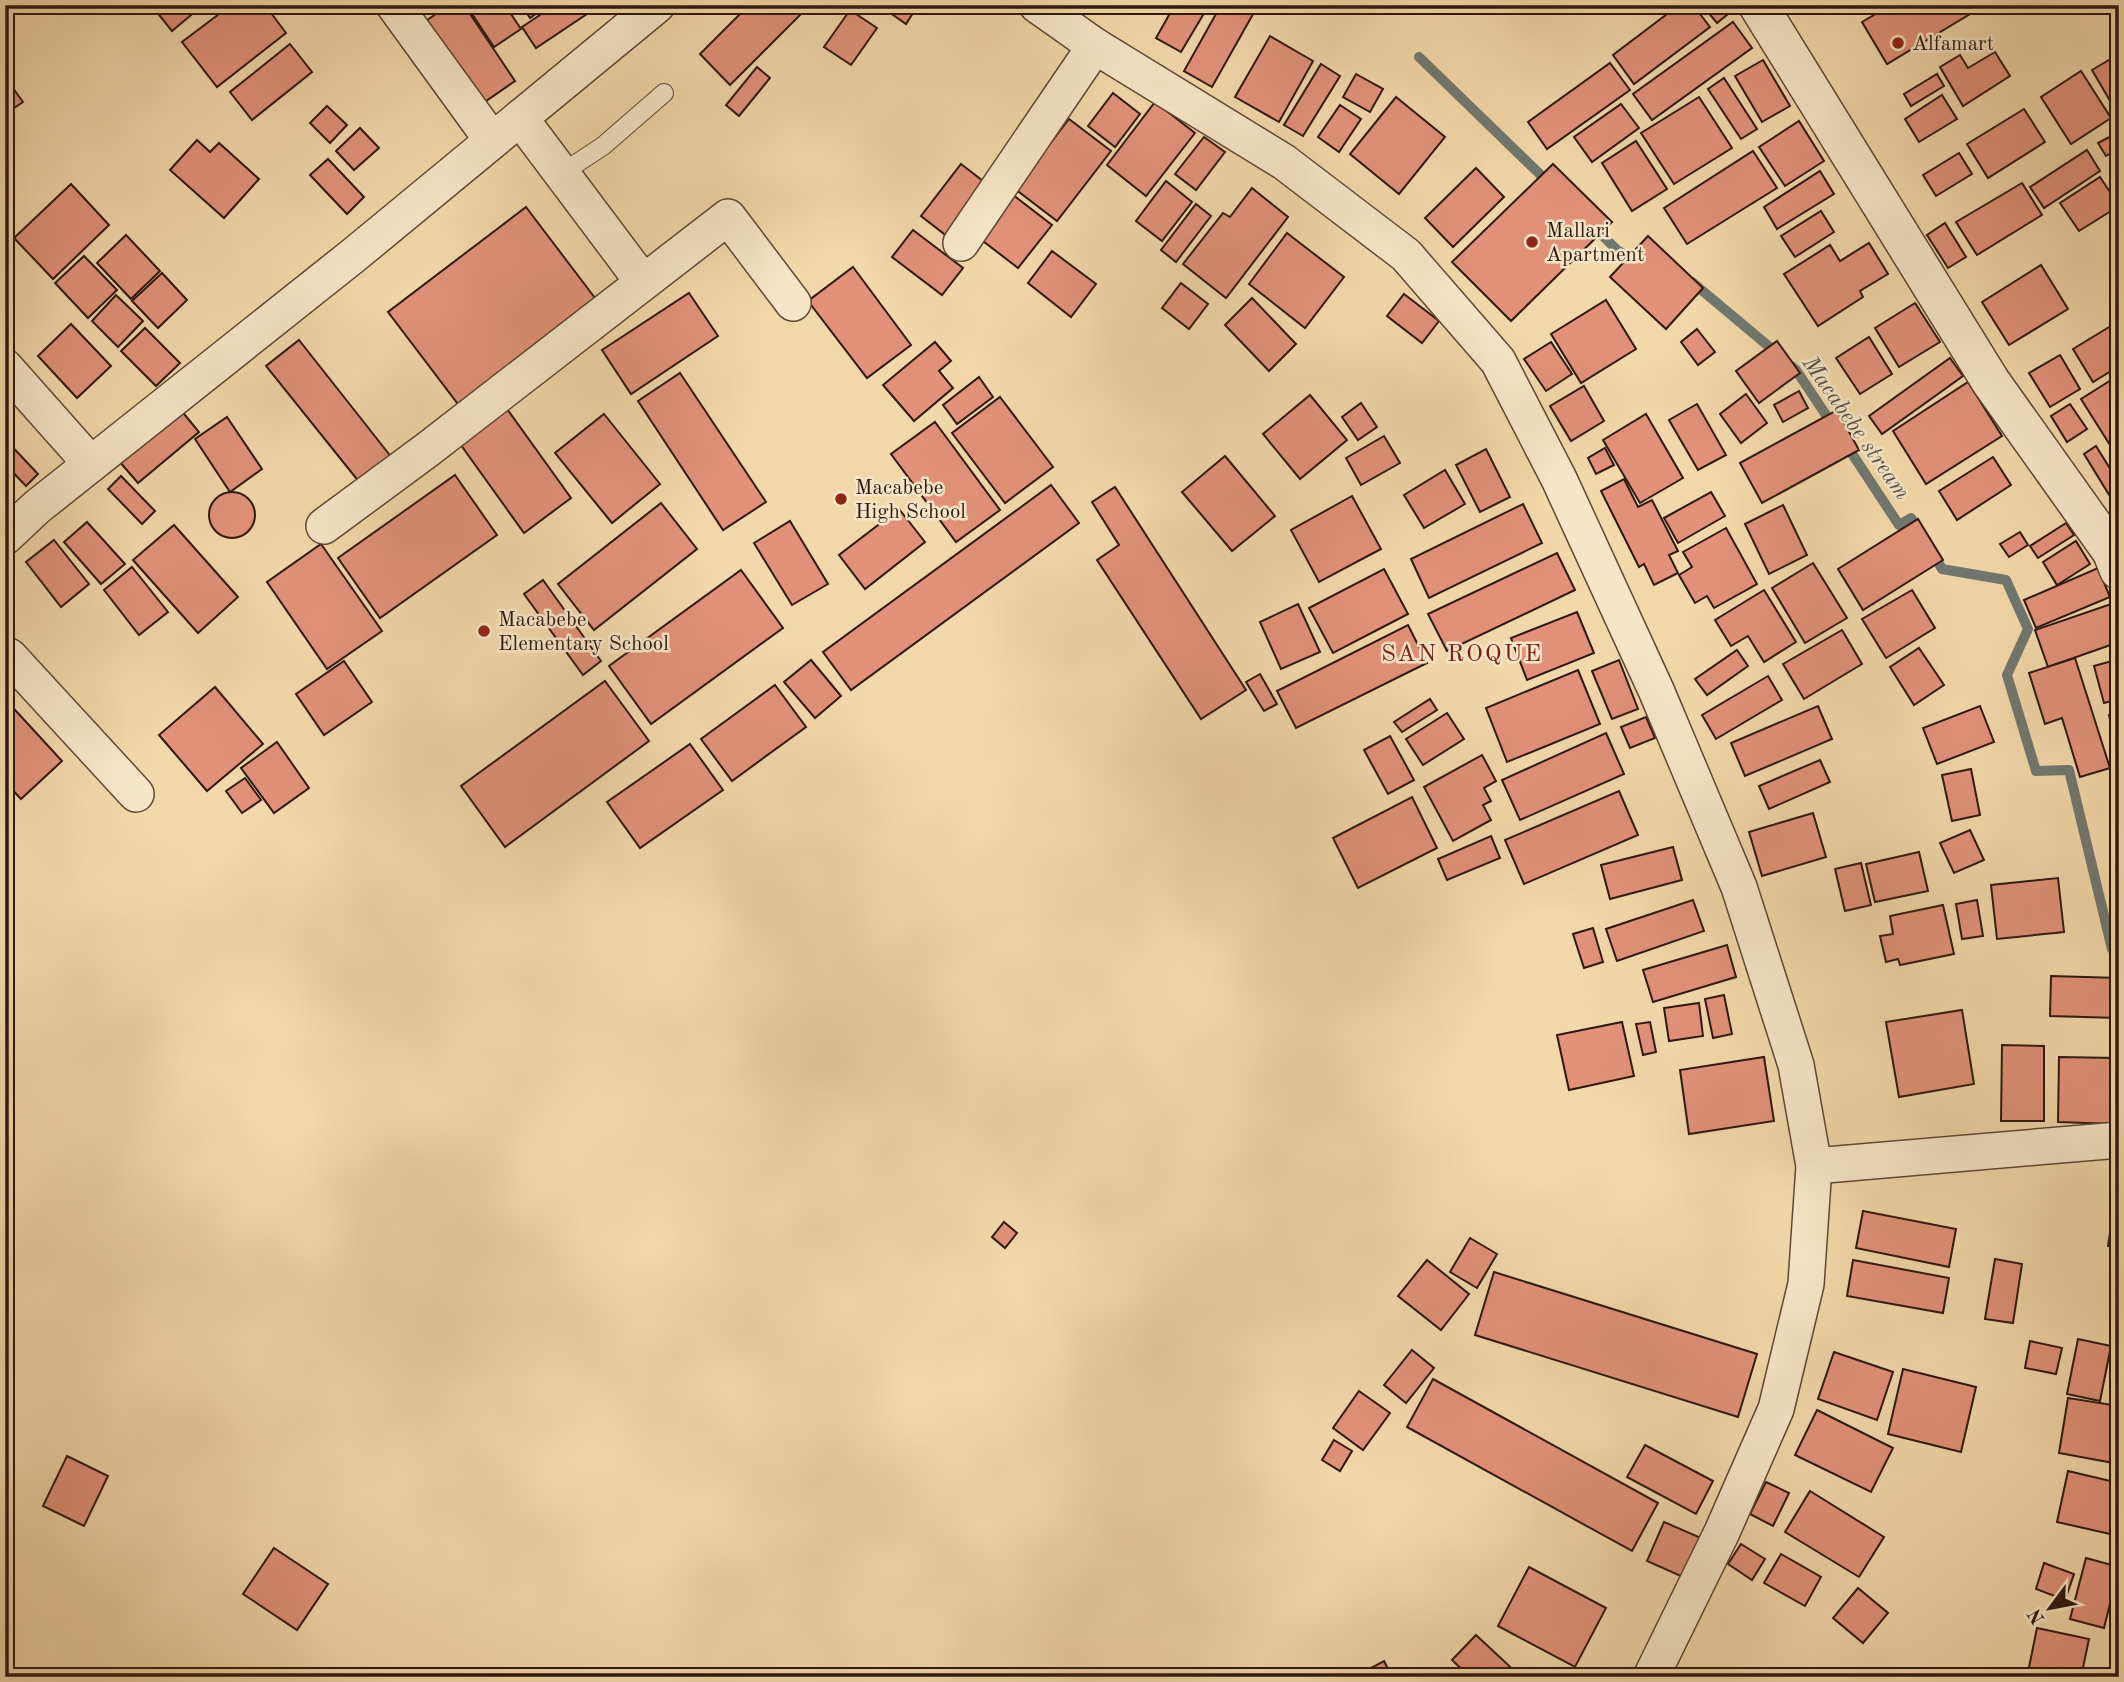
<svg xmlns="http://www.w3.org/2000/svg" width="2124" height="1682" viewBox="0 0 2124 1682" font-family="'Old Standard TT',serif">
<rect width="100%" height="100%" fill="#f3d8aa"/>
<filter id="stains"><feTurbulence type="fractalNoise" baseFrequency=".00286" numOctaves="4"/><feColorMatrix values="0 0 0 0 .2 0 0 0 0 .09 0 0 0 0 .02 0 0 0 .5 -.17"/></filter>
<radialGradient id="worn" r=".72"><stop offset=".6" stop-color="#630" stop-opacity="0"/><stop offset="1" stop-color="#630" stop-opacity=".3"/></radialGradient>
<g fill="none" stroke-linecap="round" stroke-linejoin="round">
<g stroke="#70786f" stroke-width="10">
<path d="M1419,57L1550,184"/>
<path d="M1592,225L1617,250L1639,263"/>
<path d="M1692,282L1779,355"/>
<path d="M1791,366L1796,370L1834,427"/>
<path d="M1845,443L1899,525L1911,518L1921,534"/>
<path d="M1933,553L1942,569L2006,580L2028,629L2007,675L2036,771L2069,770L2112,949"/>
</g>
</g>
<g fill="#e19279" stroke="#2e170f" stroke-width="2">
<path d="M151,5H203L172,31Z"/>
<path d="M231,5H265L286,33L217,87L182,42Z"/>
<path d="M405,5H439L412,20Z"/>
<path d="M449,5H464L515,81L473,110L417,27Z"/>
<path d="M466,5H505L521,29L494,47Z"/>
<path d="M522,5H548L530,18Z"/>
<path d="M555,5H582L587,14L536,48L522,27Z"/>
<path d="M749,5H810L730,85L700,54Z"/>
<path d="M879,5H918L906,24Z"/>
<path d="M1209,5L1181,52L1156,38L1169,15L1154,5Z"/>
<path d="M1221,5H1254L1257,7L1212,87L1184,71Z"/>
<path d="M1679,5H1693L1710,27L1634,84L1613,55Z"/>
<path d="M1702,5H1739L1717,23Z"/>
<path d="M1891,5H1985L1887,64L1862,22Z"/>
<path d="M850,10L877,28L851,65L824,47Z"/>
<path d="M1733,22L1752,48L1652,120L1633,94Z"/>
<path d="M1270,36L1313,61L1279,122L1235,97Z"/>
<path d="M290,44L312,72L252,120L230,92Z"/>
<path d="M1995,52L2010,76L1963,106L1940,67L1960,55L1968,68Z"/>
<path d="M2119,54V116L2092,70Z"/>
<path d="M1763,60L1790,106L1762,122L1735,76Z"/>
<path d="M1610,63L1630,90L1547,149L1528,122Z"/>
<path d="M1321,64L1340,76L1303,136L1284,125Z"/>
<path d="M757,67L770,78L739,116L726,105Z"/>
<path d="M2081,71L2111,118L2071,144L2041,97Z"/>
<path d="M1356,74L1383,89L1370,112L1343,97Z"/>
<path d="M1937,74L1944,86L1911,106L1904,94Z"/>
<path d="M5,77L23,102L5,114Z"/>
<path d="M1724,78L1757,129L1741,139L1708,89Z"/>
<path d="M1113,93L1140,114L1115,147L1088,126Z"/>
<path d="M1942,95L1957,119L1919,142L1905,119Z"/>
<path d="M1396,97L1445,137L1399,194L1350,154Z"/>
<path d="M1699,97L1732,148L1674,184L1641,133Z"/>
<path d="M1155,102L1195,133L1146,196L1107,165Z"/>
<path d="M1621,104L1639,128L1592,162L1574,137Z"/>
<path d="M1340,105L1361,119L1339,152L1318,137Z"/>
<path d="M327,106L347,125L330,143L310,123Z"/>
<path d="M2024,109L2045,142L1988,178L1967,144Z"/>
<path d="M1069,119L1111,151L1057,221L1015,189Z"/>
<path d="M1799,121L1824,161L1785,186L1759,147Z"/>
<path d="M360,128L379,148L354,170L336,151Z"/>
<path d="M2119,132V149L2106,156L2098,143Z"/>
<path d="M1204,137L1225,152L1196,190L1175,174Z"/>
<path d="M197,140L210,152L219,143L259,179L224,218L170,170Z"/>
<path d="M1636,141L1667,189L1632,211L1602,163Z"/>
<path d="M2087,150L2100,171L2044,208L2030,187Z"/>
<path d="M1753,151L1777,188L1687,244L1664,208Z"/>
<path d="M1959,153L1972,174L1936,196L1923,175Z"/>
<path d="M328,159L364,197L347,214L310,175Z"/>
<path d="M961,164L992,188L952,240L921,216Z"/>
<path d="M1553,164L1612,222L1511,321L1452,262Z"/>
<path d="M1476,168L1504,197L1453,247L1425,218Z"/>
<path d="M1820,171L1834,194L1777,229L1764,207Z"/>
<path d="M2100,177L2119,206L2079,231L2060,203Z"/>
<path d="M1166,181L1192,202L1162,241L1136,221Z"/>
<path d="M2022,183L2042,215L1977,255L1956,222Z"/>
<path d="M71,184L109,225L53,279L14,238Z"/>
<path d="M1252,188L1288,217L1226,298L1183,264L1223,213L1230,217Z"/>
<path d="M1013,195L1052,225L1018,268L979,238Z"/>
<path d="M1196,204L1211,216L1176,262L1161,250Z"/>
<path d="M526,207L598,302L461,408L388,312Z"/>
<path d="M1821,211L1834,232L1795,257L1781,236Z"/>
<path d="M1945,223L1966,257L1948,268L1927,235Z"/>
<path d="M913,230L963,268L942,295L892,257Z"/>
<path d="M1287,233L1344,277L1305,328L1249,284Z"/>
<path d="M126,235L160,271L131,299L97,263Z"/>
<path d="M1648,236L1703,288L1666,329L1610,277Z"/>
<path d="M1869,243L1888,274L1860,291L1863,297L1818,326L1784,274L1830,245L1840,261Z"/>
<path d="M1052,251L1096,284L1071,317L1028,283Z"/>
<path d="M84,256L117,290L88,318L55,283Z"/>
<path d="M2041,265L2068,309L2009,345L1982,302Z"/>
<path d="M853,267L911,345L867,378L808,301Z"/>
<path d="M162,273L187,300L158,328L132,301Z"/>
<path d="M1181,283L1208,304L1189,329L1162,308Z"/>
<path d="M689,293L718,336L631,394L602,350Z"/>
<path d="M1404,294L1439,321L1422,343L1387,316Z"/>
<path d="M116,295L143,321L118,347L92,321Z"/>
<path d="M1252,298L1296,344L1269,371L1225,325Z"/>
<path d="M1606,300L1636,349L1581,383L1551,334Z"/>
<path d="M1915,303L1940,342L1899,367L1875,328Z"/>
<path d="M2119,321V366L2093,382L2073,349Z"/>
<path d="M71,324L111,366L77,398L38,356Z"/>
<path d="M145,328L180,363L156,386L121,351Z"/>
<path d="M1697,329L1715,352L1698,365L1681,342Z"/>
<path d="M1869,337L1892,374L1860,394L1836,358Z"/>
<path d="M299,340L396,463L364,488L266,366Z"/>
<path d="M1777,341L1800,373L1759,403L1736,371Z"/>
<path d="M935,342L951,361L939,371L953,388L914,421L883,385Z"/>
<path d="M1551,342L1572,374L1546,391L1524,359Z"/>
<path d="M2060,355L2080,389L2050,407L2029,373Z"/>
<path d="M1950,358L1963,376L1882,434L1869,416Z"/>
<path d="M680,373L766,502L723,530L638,401Z"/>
<path d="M2119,375V451L2115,453L2081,399Z"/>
<path d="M979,377L993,397L957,424L943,405Z"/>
<path d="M1968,382L2002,436L1926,484L1893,431Z"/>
<path d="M1584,386L1604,421L1571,441L1550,406Z"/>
<path d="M1799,391L1808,408L1783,422L1774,405Z"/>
<path d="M1746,394L1767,423L1741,443L1720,414Z"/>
<path d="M1310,395L1347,440L1300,479L1263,434Z"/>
<path d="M1000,397L1053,467L1005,503L952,433Z"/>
<path d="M1361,403L1377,427L1358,440L1342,417Z"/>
<path d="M1697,404L1726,455L1698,470L1669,420Z"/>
<path d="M2070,404L2087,429L2067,442L2051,416Z"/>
<path d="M505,406L571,498L524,533L458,441Z"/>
<path d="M180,409L199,432L138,483L119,461Z"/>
<path d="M1837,410L1859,450L1762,503L1740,463Z"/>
<path d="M604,414L660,484L612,523L555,453Z"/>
<path d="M1646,414L1683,478L1640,503L1603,440Z"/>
<path d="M227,417L262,469L230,492L195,439Z"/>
<path d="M935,422L1000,510L956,542L891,454Z"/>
<path d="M1384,436L1400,463L1361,485L1346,458Z"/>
<path d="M5,439L38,474L26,486L5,464Z"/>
<path d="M2096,446L2119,483V511L2084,454Z"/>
<path d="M1605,448L1614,465L1596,474L1588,458Z"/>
<path d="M1486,449L1510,497L1480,512L1456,465Z"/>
<path d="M1225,456L1275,516L1232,551L1182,492Z"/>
<path d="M1993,457L2011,485L1957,520L1939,491Z"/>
<path d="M1445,470L1465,504L1424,528L1404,495Z"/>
<path d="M455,475L497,535L380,618L338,558Z"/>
<path d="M121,476L155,511L142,524L108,489Z"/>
<path d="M1624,479L1638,507L1652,500L1678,551L1669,555L1678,573L1654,585L1644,564L1639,567L1601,491Z"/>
<path d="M1051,485L1079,523L851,690L823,652Z"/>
<path d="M1115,487L1246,690L1201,719L1097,560L1119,545L1092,502Z"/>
<path d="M1711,492L1725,516L1678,543L1664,518Z"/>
<circle cx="232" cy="515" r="23"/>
<path d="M1352,496L1381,549L1319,582L1291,530Z"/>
<path d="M661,503L697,549L594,630L558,584Z"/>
<path d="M1523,504L1542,543L1429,598L1411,559Z"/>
<path d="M1783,505L1807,555L1769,574L1745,524Z"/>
<path d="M899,509L925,542L865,589L839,555Z"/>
<path d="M1918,519L1943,560L1863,610L1838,569Z"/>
<path d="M790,521L828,584L792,605L754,543Z"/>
<path d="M87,522L125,564L101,584L64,542Z"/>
<path d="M2066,523L2074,535L2038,558L2030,546Z"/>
<path d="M174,525L238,597L198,633L133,560Z"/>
<path d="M1726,528L1757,584L1714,608L1707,596L1695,603L1679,575L1692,567L1683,552Z"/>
<path d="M2020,532L2028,545L2009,557L2000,544Z"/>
<path d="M54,540L89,584L61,607L26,562Z"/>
<path d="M2076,541L2090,564L2057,585L2043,562Z"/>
<path d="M321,544L382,631L327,669L267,582Z"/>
<path d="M1557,553L1575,590L1447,651L1428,614Z"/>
<path d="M1813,563L1847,618L1805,643L1772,588Z"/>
<path d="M132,567L168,612L139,635L104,590Z"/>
<path d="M2098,568L2110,597L2036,628L2024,600Z"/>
<path d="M1384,569L1408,614L1333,653L1309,608Z"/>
<path d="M741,570L783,628L651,724L609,666Z"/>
<path d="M543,580L601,661L583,675L524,594Z"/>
<path d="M1764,590L1796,642L1764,662L1748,636L1731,646L1715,620Z"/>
<path d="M1912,590L1935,628L1886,658L1862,619Z"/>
<path d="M2114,603L2119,618V642L2048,667L2035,630Z"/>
<path d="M1298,604L1320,652L1281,669L1260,622Z"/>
<path d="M1577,612L1594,653L1527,680L1511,638Z"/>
<path d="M1408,625L1427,663L1296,728L1277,691Z"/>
<path d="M1842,630L1862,664L1804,699L1783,664Z"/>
<path d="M1919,648L1944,685L1914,705L1890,667Z"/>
<path d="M1737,650L1748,666L1707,695L1695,679Z"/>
<path d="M2075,658L2110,768L2080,777L2062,718L2045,724L2029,673Z"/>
<path d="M2119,659V699L2104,703L2094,666Z"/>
<path d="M811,660L841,696L815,718L784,682Z"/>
<path d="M1619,660L1638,709L1612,719L1592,671Z"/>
<path d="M344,661L372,702L324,735L296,694Z"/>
<path d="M1578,670L1600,724L1507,762L1486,708Z"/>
<path d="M1260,674L1277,704L1264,711L1246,682Z"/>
<path d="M1768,676L1782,700L1716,739L1702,715Z"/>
<path d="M605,681L649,741L505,847L461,786Z"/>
<path d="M775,685L806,727L732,781L701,739Z"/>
<path d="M215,687L263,744L207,791L159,735Z"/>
<path d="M5,699L62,761L21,799L5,782Z"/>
<path d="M1430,699L1437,710L1402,732L1394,722Z"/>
<path d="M1818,706L1832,739L1745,776L1731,743Z"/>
<path d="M1980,706L1994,742L1937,764L1923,728Z"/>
<path d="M1447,713L1464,739L1423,765L1406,739Z"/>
<path d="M2119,713V760L2109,715Z"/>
<path d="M1646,717L1655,738L1630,748L1621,727Z"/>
<path d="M1606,733L1624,774L1520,820L1502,780Z"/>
<path d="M1390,736L1414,780L1388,794L1364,750Z"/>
<path d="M277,742L309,788L274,813L241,768Z"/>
<path d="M690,744L723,790L640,848L607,802Z"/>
<path d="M1482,755L1496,781L1484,788L1491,801L1483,805L1491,820L1453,841L1424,787Z"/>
<path d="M1820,760L1830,782L1769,809L1759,786Z"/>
<path d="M1971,769L1980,815L1952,821L1942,775Z"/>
<path d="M2119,774V807L2113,776Z"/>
<path d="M245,778L261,800L242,813L226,791Z"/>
<path d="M1619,791L1638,835L1524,884L1505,840Z"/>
<path d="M1412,797L1437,848L1358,888L1333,838Z"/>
<path d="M1813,813L1826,857L1762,876L1749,832Z"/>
<path d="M1970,830L1984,860L1954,873L1940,843Z"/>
<path d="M1491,836L1500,858L1447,880L1438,859Z"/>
<path d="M1673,847L1682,880L1610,899L1601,865Z"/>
<path d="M1919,852L1928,891L1875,902L1866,864Z"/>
<path d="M1861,863L1871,905L1845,911L1835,869Z"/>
<path d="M2058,878L2064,932L1997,939L1991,885Z"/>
<path d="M1693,900L1704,931L1617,961L1606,929Z"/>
<path d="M1977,900L1983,936L1962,939L1956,904Z"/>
<path d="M1943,905L1954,954L1900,965L1898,959L1886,962L1880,936L1893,934L1890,916Z"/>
<path d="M1593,928L1603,962L1584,968L1573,934Z"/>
<path d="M1727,945L1736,977L1653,1002L1643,970Z"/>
<path d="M2051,976L2119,978L2118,1018L2050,1016Z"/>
<path d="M1724,995L1732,1034L1713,1038L1705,999Z"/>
<path d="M1699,1003L1703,1036L1669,1041L1664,1008Z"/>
<path d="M1962,1010L1974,1084L1899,1097L1886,1022Z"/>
<path d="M1622,1022L1634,1076L1569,1090L1557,1035Z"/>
<path d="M1650,1022L1656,1052L1643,1055L1636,1024Z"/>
<path d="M2002,1045L2044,1046V1121H2001Z"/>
<path d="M1764,1057L1774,1121L1689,1134L1680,1070Z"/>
<path d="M2059,1057L2116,1058L2114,1124L2058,1122Z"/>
<path d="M2115,1201H2119V1248L2108,1246Z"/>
<path d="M1863,1211L1956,1229L1949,1267L1856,1248Z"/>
<path d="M1004,1222L1017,1233L1005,1248L992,1237Z"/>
<path d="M1470,1238L1497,1254L1477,1288L1450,1272Z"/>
<path d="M1995,1259L2022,1264L2013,1323L1985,1319Z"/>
<path d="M1427,1260L1469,1294L1441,1330L1398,1296Z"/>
<path d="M1853,1260L1949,1278L1943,1313L1847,1296Z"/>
<path d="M1494,1272L1757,1354L1738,1417L1475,1335Z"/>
<path d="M2119,1281V1309L2113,1307Z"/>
<path d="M2078,1339L2111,1346L2100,1401L2067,1394Z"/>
<path d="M2030,1341L2062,1348L2056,1374L2025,1368Z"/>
<path d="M1412,1350L1434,1368L1406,1403L1384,1385Z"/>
<path d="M1834,1352L1893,1372L1877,1420L1818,1399Z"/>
<path d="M2119,1362V1401L2111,1399Z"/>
<path d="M1903,1369L1976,1387L1961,1452L1888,1434Z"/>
<path d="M1433,1379L1658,1503L1632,1551L1407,1427Z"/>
<path d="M1359,1391L1390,1413L1363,1450L1333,1428Z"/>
<path d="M2068,1398L2119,1406V1464L2059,1453Z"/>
<path d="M1817,1410L1893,1448L1871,1492L1795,1455Z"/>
<path d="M1334,1440L1352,1451L1340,1471L1322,1460Z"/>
<path d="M1645,1445L1713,1481L1696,1514L1627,1477Z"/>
<path d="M67,1456L108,1476L84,1526L43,1506Z"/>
<path d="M2068,1471L2119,1483V1536L2057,1522Z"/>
<path d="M1766,1482L1789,1493L1773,1526L1750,1514Z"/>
<path d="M1810,1491L1884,1537L1859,1577L1785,1532Z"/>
<path d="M1664,1522L1701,1538L1683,1577L1647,1561Z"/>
<path d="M1741,1544L1765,1559L1752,1580L1728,1564Z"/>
<path d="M274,1548L328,1584L297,1630L243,1594Z"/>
<path d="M1781,1554L1821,1577L1805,1606L1764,1583Z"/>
<path d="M2086,1558L2119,1567L2104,1628L2070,1619Z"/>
<path d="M2044,1563L2074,1574L2065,1600L2036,1589Z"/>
<path d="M1529,1567L1606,1608L1575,1667L1498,1626Z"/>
<path d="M1858,1588L1888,1613L1863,1643L1833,1618Z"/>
<path d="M2037,1628L2089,1639L2081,1677H2027Z"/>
<path d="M1476,1635L1521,1677H1470L1452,1660Z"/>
<path d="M1384,1661L1392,1677H1354Z"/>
</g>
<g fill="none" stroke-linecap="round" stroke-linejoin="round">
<defs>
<path id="service" d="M562,173L603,146L664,93"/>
<g id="minor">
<path d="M394,5L492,140"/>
<path d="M1037,5L1095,46L1284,162L1406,255L1498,361L1559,479L1656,690L1739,887L1796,1065L1814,1166L1806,1284L1776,1409L1722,1532L1651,1677"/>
<path d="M520,118L643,282"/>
<path d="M961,243L1095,46"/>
<path d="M5,367L91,464"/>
<path d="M324,526L427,450L728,217L793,303"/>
<path d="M5,537L37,507L354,255L657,5"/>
<path d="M5,654L10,657L136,794"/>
<path d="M1814,1166L2119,1140"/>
</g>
<path id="tertiary" d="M1758,5L1991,382L2112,552L2119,570"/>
</defs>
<use href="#service" stroke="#5f4736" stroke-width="20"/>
<use href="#minor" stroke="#5f4736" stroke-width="38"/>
<use href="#tertiary" stroke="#5f4736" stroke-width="41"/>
<use href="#service" stroke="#f7e6c8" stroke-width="18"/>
<use href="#minor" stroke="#f7e6c8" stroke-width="35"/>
<use href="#tertiary" stroke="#f7e6c8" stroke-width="38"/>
</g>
<g fill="#8f2418" stroke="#f7e6c8" stroke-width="2.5">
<circle cx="1898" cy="43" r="7"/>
<circle cx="1532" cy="242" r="7"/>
<circle cx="841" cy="499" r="7"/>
<circle cx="484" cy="631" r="7"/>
</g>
<g text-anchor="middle" stroke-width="5" stroke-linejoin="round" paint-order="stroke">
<g font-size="21" fill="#2e170f" stroke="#f7e6c8" text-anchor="start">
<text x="1912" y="50">Alfamart</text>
<text x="1546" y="237">Mallari<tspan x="1546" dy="24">Apartment</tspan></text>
<text x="855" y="494">Macabebe<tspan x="855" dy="24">High School</tspan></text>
<text x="498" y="626">Macabebe<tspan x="498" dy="24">Elementary School</tspan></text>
</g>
<g font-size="23" font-style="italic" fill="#545047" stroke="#f7e6c8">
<text transform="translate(1857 427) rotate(55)" y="8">Macabebe stream</text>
</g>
<g font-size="24" letter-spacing="2" fill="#7a1f14" stroke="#f7e6c8">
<text x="1462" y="661">SAN ROQUE</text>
</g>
</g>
<rect width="2124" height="1682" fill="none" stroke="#f3d8aa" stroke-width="28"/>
<rect x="7" y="7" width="2110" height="1668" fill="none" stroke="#2e170f" stroke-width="3.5"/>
<rect x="14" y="14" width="2096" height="1654" fill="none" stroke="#2e170f" stroke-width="2"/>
<g transform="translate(2050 1608) rotate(238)" stroke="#f7e6c8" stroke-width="5" paint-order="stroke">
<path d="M0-5L12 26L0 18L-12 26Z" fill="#2e170f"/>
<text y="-10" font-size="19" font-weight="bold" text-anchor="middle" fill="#2e170f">N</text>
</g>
<rect width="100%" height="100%" filter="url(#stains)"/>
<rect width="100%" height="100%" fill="url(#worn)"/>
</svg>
